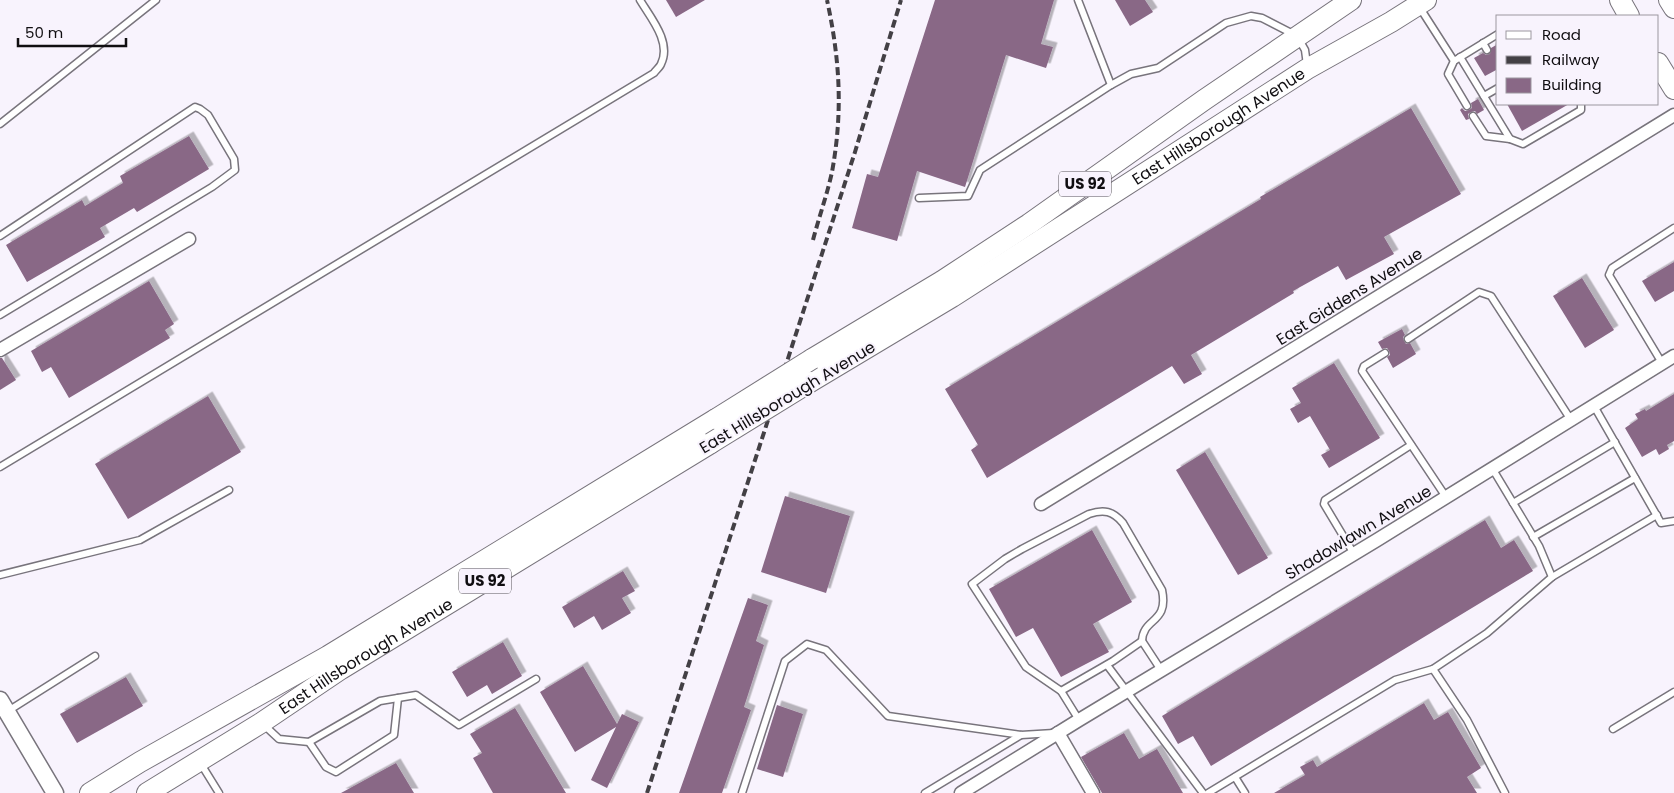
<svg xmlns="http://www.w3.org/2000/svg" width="1674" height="793" viewBox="0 0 1674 793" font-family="Poppins,sans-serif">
<defs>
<filter id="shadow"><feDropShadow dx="4.5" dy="-4.5" stdDeviation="0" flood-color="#0004"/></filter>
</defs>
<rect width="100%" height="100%" fill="#f8f3fd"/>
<g fill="#896886" filter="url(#shadow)">
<path d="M666,0H705L676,17Z"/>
<path d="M935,0H1054L1041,44L1053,47L1046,68L1006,55L965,187L917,171L897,241L852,228L867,174L878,177Z"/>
<path d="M1115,0H1145L1153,12L1130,26Z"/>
<path d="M1498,44V69L1485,76L1474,58L1483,53L1486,55L1490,54L1491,48Z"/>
<path d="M1478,99L1484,110L1477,114L1475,111L1471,112L1468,114L1469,119L1466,120L1460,110L1462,108L1465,111L1469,110L1472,108L1471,103Z"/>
<path d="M1507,104H1569L1522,131Z"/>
<path d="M1411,108L1461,194L1384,237L1394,254L1346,280L1338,266L1293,291L1294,293L1191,355L1202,374L1184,384L1172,366L987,478L971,450L978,445L945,389L1261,199L1260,197Z"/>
<path d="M189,136L209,169L137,212L134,208L100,228L105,237L27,282L6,245L82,200L85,206L123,183L120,176Z"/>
<path d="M1674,262V291L1655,302L1642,281Z"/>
<path d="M1582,278L1614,330L1585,348L1553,296Z"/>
<path d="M149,281L174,324L165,330L170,338L69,398L51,367L42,372L31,351Z"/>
<path d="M1402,329L1405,335L1403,337L1404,341L1406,344L1410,343L1416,354L1393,368L1387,357L1390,355L1389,351L1387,348L1382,349L1378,342Z"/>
<path d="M0,358H2L16,380L0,390Z"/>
<path d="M1334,363L1380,438L1329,468L1321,455L1330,450L1310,416L1298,423L1290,409L1301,403L1292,388Z"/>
<path d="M1674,394V441L1667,445L1669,449L1659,455L1656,449L1642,457L1625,428L1638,419L1635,414L1645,409L1646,411Z"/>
<path d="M208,396L241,452L128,519L95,464Z"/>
<path d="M1205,452L1268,558L1238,575L1176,470Z"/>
<path d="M785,496L850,516L826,593L761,572Z"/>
<path d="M1485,520L1501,548L1514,540L1533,571L1211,766L1193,736L1178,744L1162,716Z"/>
<path d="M1092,530L1132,602L1093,624L1109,652L1061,677L1033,628L1016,637L989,589Z"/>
<path d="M623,571L635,591L622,598L631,613L602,630L594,616L574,628L562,607Z"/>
<path d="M748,598L768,605L756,641L764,645L744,707L751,710L722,793H679Z"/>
<path d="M503,642L522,676L492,694L487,685L467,697L452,672Z"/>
<path d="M583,666L617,724L622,714L639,722L607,788L591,780L616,727L575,752L540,692Z"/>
<path d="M126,677L143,706L77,743L60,714Z"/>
<path d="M1424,703L1434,720L1448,712L1481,768L1467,777L1477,793H1274L1305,775L1300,767L1313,760L1317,767Z"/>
<path d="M777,705L803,714L783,777L757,769Z"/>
<path d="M515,708L566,793H493L473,758L482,753L470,734Z"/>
<path d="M1124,733L1139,759L1157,749L1183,793H1102L1081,757Z"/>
<path d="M396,763L414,793H341Z"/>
</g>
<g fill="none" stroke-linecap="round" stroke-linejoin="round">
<defs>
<g id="service">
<path d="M1078,0L1111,85"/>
<path d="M1420,8L1454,61"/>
<path d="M1483,43L1487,50"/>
<path d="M1460,57L1510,139L1523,144L1581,110V104"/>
<path d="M1484,96L1498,88"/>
<path d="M1467,106L1448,74L1454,61L1498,34"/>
<path d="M1473,116L1486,136L1510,139"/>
<path d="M0,124L156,0"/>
<path d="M919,198L968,196L980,170L1111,85L1131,74L1158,68L1226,23L1251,16L1262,18L1297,36L1305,50L1307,65"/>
<path d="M0,236L195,107L200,109L208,115L234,159L235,170L212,187L0,315"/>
<path d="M1408,339L1479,292L1491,296L1571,420"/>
<path d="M1385,353L1364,366L1362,371L1446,497"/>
<path d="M1662,363L1609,275L1612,268L1674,228"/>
<path d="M1594,406L1661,523L1674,521"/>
<path d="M0,467L654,73C656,70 660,67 661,64C672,42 650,17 640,0"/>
<path d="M1492,468L1539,546L1552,577L1487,633L1433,669L1467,720L1505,793"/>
<path d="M1513,503L1615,442"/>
<path d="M1533,537L1635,478"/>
<path d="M1354,554L1324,504L1325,500L1411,445"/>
<path d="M0,575L140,540L229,490"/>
<path d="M1552,577L1657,515"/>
<path d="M1107,665L1203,793"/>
<path d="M1061,691L1026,667L972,584L1005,559L1022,549L1089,514C1104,509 1113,511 1123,523L1162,590C1169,624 1143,617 1142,641"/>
<path d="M8,711L95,656"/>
<path d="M1079,720L1061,691L1113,661L1142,641L1161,670"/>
<path d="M264,725L279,739L309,742L380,701L416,695L459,725L536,679"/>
<path d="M1613,729L1674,692"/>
<path d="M309,742L326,767L336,772L394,735L398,698"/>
<path d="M201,764L219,793"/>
<path d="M1235,777L1245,793"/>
<path d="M742,793L785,661L807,644L826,650L888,716L1021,735L1054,733"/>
<path d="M925,793L1021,735"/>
<path d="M1208,793L1395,680L1433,669"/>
</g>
<g id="minor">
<path d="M0,350L189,239"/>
<path d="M1041,504L1674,115"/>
<path d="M1058,733L1093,793"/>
<path d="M961,793L1079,720L1377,540L1674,356"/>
</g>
<path id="tertiary" d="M0,700L55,793"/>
<g id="primary">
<path d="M1620,0L1629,16"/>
<path d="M1669,0L1674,8"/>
<path d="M1658,63L1674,89"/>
<path d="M812,359L942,281L1029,224L1204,100L1351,0"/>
<path id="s1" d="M810,382L952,297L1307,69L1391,22L1426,0"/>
<path d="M90,793L140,762L328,656L716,419"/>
<path id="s2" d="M147,793L261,723L341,669L711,443"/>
</g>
</defs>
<use href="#service" stroke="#78747c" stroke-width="9"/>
<use href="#minor" stroke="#78747c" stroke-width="15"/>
<use href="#tertiary" stroke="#78747c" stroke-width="19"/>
<use href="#primary" stroke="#78747c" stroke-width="22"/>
<use href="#service" stroke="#fff" stroke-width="6"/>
<use href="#minor" stroke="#fff" stroke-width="12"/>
<use href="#tertiary" stroke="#fff" stroke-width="16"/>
<use href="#primary" stroke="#fff" stroke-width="20"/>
<g stroke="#434045" stroke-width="4" stroke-dasharray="8 4" stroke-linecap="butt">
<path d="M813,240C819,217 827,195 832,172C843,112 840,60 827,0"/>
<path d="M647,793L855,152L901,0"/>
</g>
<defs>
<g id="primary-bridge">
<path d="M716,419L812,359"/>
<path d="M711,443L810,382"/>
</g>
</defs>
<use href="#primary-bridge" stroke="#78747c" stroke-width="22" stroke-linecap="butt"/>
<use href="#primary-bridge" stroke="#fff" stroke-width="20"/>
</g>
<g text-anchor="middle" stroke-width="4" stroke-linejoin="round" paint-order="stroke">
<g fill="#f8f3fd" stroke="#565358" stroke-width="1">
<rect x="1059" y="171.5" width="52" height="25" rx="4"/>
<rect x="459" y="568.5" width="52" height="25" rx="4"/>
</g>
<g font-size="15" font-weight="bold" fill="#100e11">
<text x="1085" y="189">US 92</text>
<text x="485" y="586">US 92</text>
</g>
<g font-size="16" fill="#100e11" stroke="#f8f3fd">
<text dy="6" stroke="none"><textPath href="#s1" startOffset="482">East Hillsborough Avenue</textPath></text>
<text transform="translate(1349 296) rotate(-32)" y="6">East Giddens Avenue</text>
<text transform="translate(787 397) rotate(-31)" y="6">East Hillsborough Avenue</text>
<text transform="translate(1358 532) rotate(-31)" y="6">Shadowlawn Avenue</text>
<text dy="6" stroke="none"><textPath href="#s2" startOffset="258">East Hillsborough Avenue</textPath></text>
</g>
</g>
<rect x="1496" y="15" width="162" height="90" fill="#f8f3fd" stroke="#9b979f"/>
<rect x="1506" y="31" width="25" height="8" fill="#ffffff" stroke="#9b979f"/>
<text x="1542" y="40" font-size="15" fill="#100e11">Road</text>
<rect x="1506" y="56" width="25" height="8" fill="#434045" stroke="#9b979f"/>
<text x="1542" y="65" font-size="15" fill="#100e11">Railway</text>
<rect x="1506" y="78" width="25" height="15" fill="#896886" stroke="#9b979f"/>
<text x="1542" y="90" font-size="15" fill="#100e11">Building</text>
<path d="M18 38v8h108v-8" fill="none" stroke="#100e11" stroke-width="2.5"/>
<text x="25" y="38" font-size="15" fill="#100e11" stroke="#f8f3fd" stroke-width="4" paint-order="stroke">50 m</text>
</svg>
